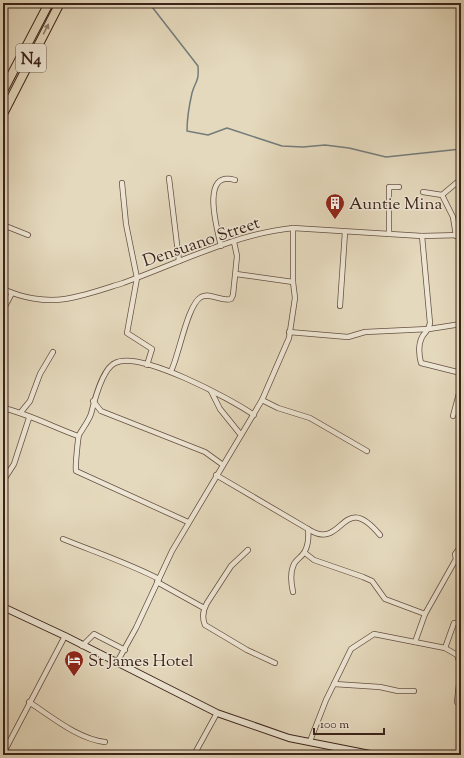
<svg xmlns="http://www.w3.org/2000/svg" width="464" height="758" viewBox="0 0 464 758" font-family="'Sorts Mill Goudy',serif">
<rect width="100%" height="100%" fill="#e5d9bd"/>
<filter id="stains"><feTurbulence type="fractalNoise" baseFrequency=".005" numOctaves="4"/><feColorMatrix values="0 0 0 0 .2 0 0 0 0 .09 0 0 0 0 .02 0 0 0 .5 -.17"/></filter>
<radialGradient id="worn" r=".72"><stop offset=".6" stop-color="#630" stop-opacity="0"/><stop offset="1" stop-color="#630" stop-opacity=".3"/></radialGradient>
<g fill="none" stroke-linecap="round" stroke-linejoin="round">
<path stroke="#747c7b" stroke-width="1.5" d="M149,3L198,66C199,83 196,79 192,93C189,106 187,118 187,131L208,135L227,128L282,146L303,147L325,145L349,148L386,157L461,149"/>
<defs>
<g id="street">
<path d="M169,178L179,261"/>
<path d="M122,183L126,224L137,278L127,333L152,349L147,365"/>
<path d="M423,192L442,195L461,179"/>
<path d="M442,195L453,217L456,236"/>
<path d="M3,225L28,235"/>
<path d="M389,234V187H399"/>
<path d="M422,236L430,323C429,330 425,332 422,337C418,345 419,355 421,363L461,373"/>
<path d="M221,246C217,229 200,169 235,180"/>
<path d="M236,274L293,282"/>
<path d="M3,289C22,298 45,302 65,299C85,296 104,289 123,283C179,263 234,234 293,228L422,236L461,235"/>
<path d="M340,306L345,232"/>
<path d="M3,310L12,293"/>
<path d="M289,332L348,337L365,332L429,329L461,324"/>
<path d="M171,371C179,356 187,305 201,297C211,292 221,302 231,299L233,295L237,256L234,242"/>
<path d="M211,391L220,409L241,435"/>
<path d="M262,400L278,408L310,418L367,451"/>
<path d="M93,401L101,411L205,452L223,465"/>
<path d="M3,408C29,414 53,427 78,436"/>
<path d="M21,412L30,401L40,374L53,352"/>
<path d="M453,416L461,386"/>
<path d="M216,475L308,529C309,537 308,548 303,554C301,557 296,560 294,564C290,572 291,583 293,592"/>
<path d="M3,481L14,464L29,418"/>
<path d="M188,522L76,471C75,467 78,438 79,435C83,428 88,422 91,414C94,402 102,369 115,363C140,350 231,399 254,415"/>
<path d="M308,529C344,553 341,488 380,535"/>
<path d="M63,539C95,552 128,563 159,579"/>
<path d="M248,550L231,566L207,603C203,610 202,618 205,625L247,650L275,663"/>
<path d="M305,553L314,560L363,577L372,581L385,599L425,614"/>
<path d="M157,582L204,608"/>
<path d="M415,642L425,614L456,559L455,554L458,550L461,549"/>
<path d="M82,646L94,634L125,650"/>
<path d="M445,648L454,623H461"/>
<path d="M116,664L136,628L172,551L262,400L289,338L295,298L293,282V228"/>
<path d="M334,684L380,687L398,691H414"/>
<path d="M29,702C52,717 78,739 105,742"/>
<path d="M310,741L326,700L351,649L374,634L445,648L457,655L461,666L457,702L461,707"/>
<path d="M3,754L65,636"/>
<path d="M192,755L195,753L217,713"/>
</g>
<path id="secondary" d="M3,607L65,636L217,713L289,738L375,755"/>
<g id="highway">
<path d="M3,91L49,3"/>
<path d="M3,114L60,3"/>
</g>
</defs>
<use href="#street" stroke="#655043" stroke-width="6"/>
<use href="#secondary" stroke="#3a231a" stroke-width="8"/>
<use href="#highway" stroke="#3a231a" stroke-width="10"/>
<use href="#street" stroke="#eee6d4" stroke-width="4.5"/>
<use href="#secondary" stroke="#eee6d4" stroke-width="6"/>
<use href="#highway" stroke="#e5d9bd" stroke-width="8"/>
</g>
<defs><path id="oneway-solid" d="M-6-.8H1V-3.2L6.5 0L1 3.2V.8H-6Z"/></defs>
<use fill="#907e6c" href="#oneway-solid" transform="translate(46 29) rotate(-63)"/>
<defs>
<symbol id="building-pin" viewBox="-11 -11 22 30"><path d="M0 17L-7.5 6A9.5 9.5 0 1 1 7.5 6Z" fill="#8f2418" stroke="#eee6d4"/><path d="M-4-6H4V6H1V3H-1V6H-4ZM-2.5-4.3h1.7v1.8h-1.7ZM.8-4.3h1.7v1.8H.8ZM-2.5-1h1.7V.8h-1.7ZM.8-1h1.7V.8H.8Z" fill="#fff"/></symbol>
<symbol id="hotel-pin" viewBox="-11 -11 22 30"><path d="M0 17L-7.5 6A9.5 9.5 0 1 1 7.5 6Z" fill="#8f2418" stroke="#eee6d4"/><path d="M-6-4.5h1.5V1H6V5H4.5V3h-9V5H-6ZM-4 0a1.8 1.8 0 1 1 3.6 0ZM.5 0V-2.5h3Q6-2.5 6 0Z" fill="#fff"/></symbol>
</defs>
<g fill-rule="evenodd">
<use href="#building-pin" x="324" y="192" width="22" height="30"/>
<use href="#hotel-pin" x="63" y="649" width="22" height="30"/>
</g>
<g text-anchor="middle" stroke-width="3" stroke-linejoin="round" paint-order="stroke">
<rect fill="#eee6d4" stroke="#705e52" stroke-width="1" x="16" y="44" width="30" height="28" rx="3"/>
<g font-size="16" font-weight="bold" fill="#3a231a">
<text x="31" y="64">N4</text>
</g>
<g font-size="17" fill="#3a231a" stroke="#eee6d4" text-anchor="start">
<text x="349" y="209">Auntie Mina</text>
<text x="88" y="666">St James Hotel</text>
</g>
<g font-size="17" fill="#3a231a" stroke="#eee6d4">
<text transform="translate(201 241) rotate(-19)" y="6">Densuano Street</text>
</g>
</g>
<rect width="464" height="758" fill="none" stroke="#e5d9bd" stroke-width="16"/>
<rect x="4" y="4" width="456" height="750" fill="none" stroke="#3a231a" stroke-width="2"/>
<rect x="8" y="8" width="448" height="742" fill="none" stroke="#3a231a"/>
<path d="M314 728v6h70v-6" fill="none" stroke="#3a231a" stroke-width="2"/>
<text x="320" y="728" font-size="12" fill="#3a231a" stroke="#eee6d4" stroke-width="3" paint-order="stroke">100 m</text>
<rect width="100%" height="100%" filter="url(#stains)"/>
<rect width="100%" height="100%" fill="url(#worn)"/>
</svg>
